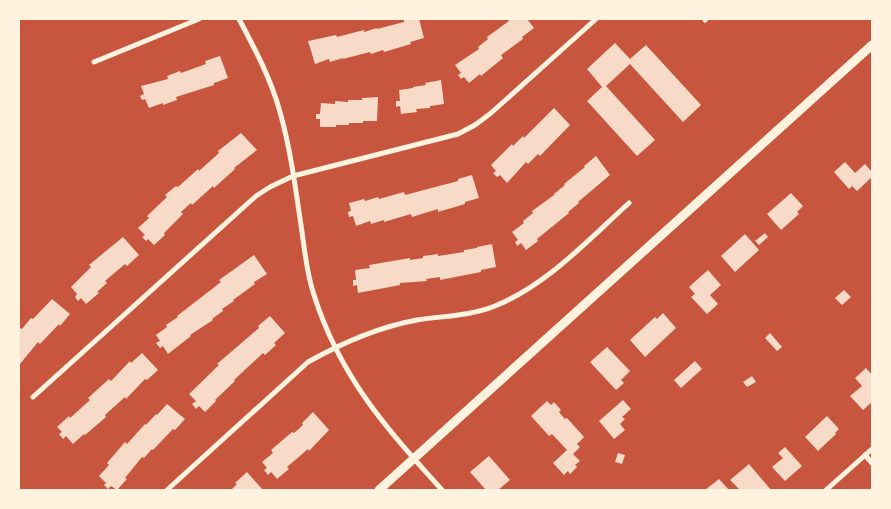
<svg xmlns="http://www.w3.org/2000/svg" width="891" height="509" viewBox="0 0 891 509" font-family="'Noto Sans',sans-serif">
<rect width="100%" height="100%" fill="#c8553d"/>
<g fill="#f7dbc8">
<path d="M408,19H419L424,38L410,42L411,44L384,52L383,50L371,54L370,52L343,59V58L330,62L329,59L315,64L308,41L336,35L337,37L364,30V32L377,28V29L404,22V20Z"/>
<path d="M508,19H527L534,28L522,37L523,39L501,55L503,58L481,76L480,74L469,83L464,77L461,79L458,75L461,73L455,65L479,49L478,47L488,39L487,37L509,21Z"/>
<path d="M615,43L630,59L646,45L701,105L683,122L630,64L606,86L655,140L637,156L587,101L602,87L587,69Z"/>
<path d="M220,56L228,78L214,83V85L176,97L177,100L163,105V103L149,108L145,99L142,100L140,96L144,94L141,86L168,79L167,76L180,71L181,73L206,64L205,61Z"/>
<path d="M441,80L444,104L430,106V108L416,109L417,112L401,114L400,106L396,107V101H400L399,90L413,88V87L426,85L425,83Z"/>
<path d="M378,97L377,121H363V123H349V125H336V127H320V119H316V114H320L321,103L335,104V101L348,102V100H362V98Z"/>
<path d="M554,108L570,125L540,156L538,154L528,164L526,162L507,183L500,175L497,177L493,173L496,171L491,165L512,144L513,146L523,136L524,138Z"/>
<path d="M241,133L257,150L234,168L235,169L214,188L213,186L192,205L191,203L181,212L183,214L164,233L165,235L154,245L148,239L146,241L142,237L145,235L138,228L149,218L147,216L167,197L165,195L176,186L178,187L198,169L199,171L219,153L218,151Z"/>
<path d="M596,156L610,175L578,202L579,203L568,212L569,213L537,239L538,241L526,250L521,243L517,246L515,242L518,240L512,232L524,223L523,221L533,213L532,211L554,195V194L565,185L564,184L585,167L584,166Z"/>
<path d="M845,162L855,173L865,164L872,172V177L857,191L852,186L849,189L834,172Z"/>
<path d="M472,175L479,198L465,202V204L438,212V209L412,217L411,214L384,222V220L371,224L370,221L356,226L353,216L349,217L348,212L351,211L349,203L364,199L365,201L378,197L379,199L404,192L405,195L458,181V179Z"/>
<path d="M791,193L803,206L797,212L799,214L781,230L767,214Z"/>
<path d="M765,233L768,237L759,245L755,241Z"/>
<path d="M745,234L759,250L735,272L721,256Z"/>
<path d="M123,237L139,255L127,266L125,264L105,281L107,283L97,292L99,293L86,304L81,298L78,301L75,297L77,294L71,287L91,267L89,265Z"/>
<path d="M492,244L496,267L481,270V272L440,280V277L426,279L427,281L400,283V285L358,293L357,285L353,286V280H356L355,270L370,268L369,265L410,258V260L423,258V256L438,254V256L464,252V250L477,248V247Z"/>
<path d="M254,255L267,274L254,282L255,284L233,300L234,301L222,309L223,311L212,319L213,320L190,335L191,336L168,354L163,346L160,348L156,343L160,341L156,335L167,327L166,325L178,317L177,316L221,282L219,280Z"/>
<path d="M708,270L721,285L710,295L718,304L707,314L691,297L695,294L689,287Z"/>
<path d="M844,290L851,297L842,305L835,298Z"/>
<path d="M52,299L70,314L60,326L59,324L40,344L38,342L20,364L19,362V330L20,328L22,329L31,318L33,319Z"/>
<path d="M663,313L676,328L645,357L630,340L655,317L657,319Z"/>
<path d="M270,316L285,333L274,343L276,345L265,355L263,353L234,380L235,381L215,400L216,401L205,412L199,406L196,409L192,404L196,401L189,394L219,365L217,364L259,328L258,326Z"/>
<path d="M770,333L782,347L777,351L765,338Z"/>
<path d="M607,347L630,371L621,380L624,383L616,390L590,362Z"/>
<path d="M142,353L158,370L147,380L145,379L126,399L125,397L105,415L106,417L85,435L84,434L73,444L66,436L63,439L59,434L62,432L57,427L69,416L70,418L90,400L88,398L109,379L111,381L130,361L131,363Z"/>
<path d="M695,361L702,369L681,388L674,380Z"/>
<path d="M866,368L872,375V402L863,410L850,396L862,386L855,378Z"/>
<path d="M752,376L756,382L747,387L743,382Z"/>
<path d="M623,400L631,409L622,417L625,419L620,424L625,430L614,439L599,421Z"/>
<path d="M547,401L551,405L554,402L561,410L559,412L565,419L567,418L584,437L577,444L580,447L573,454L580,461L575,465L577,467L570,474L568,471L564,475L553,463L567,450L552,434L549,436L531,416Z"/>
<path d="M167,404L185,419L175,430L173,429L153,450L152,449L144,458L142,457L125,478L127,479L117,490L111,486L108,489L104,485L106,483L99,476L109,465L107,463L125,442L127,444L145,424L146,425L156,414L157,415Z"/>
<path d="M313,412L329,430L309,451L308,449L287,467L289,469L277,479L271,472L268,475L264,470L267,468L262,462L273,453L271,450L292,432L294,433L303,425L302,423Z"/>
<path d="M827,416L839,429L835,433L836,434L818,451L805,437Z"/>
<path d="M785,447L802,466L785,481L772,467L783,458L778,453Z"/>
<path d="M618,453L625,455L622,464L615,462Z"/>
<path d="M489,456L510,480L498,490H486L470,472Z"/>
<path d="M749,464L771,490H740L730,480Z"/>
<path d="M247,472L263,490H231L237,484L235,483Z"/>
<path d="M719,479L729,490H705Z"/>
</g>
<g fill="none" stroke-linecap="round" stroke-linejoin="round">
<g stroke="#fff3e0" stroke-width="5">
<path d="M239,19C255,49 271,79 280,112C291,151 296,192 302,232C305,253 307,275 314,295C340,377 386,428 442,490"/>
<path d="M705,20L706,19"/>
<path d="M94,62L199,19"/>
<path d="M33,397L256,196L270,187L293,176L458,134L475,125L491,113L596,19"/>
<path d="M865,455L872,463"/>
<path d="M167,490L308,362C342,343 378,327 417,320C442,316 471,316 495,306C547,285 588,240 629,203"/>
<path d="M826,490L872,449"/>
</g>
<path stroke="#fff3e0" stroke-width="9" d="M379,490L872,45"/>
</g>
<rect width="891" height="509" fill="none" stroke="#fff3e0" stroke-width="40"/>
</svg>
